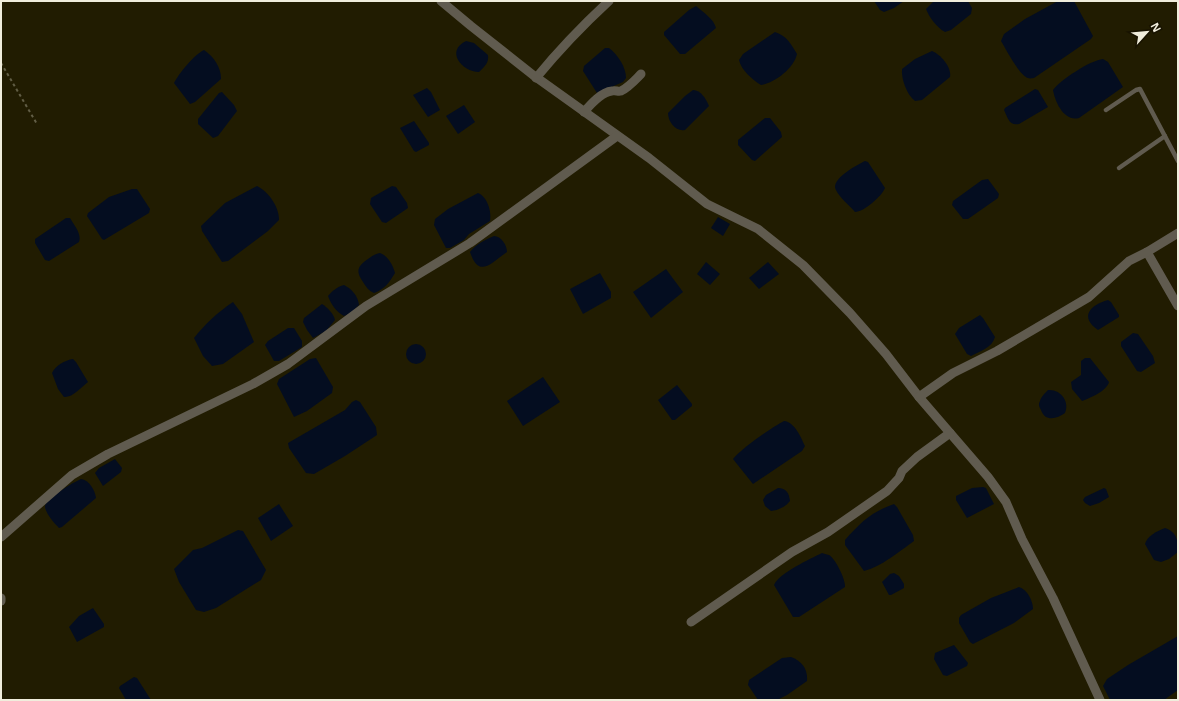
<svg xmlns="http://www.w3.org/2000/svg" width="1179" height="701" viewBox="0 0 1179 701" font-family="'Noto Sans',sans-serif">
<rect width="100%" height="100%" fill="#211c01"/>
<g fill="#040d20">
<path d="M874,1H904L894,8L884,12L880,10Z"/>
<path d="M934,1H968L972,8L971,14L951,30L945,32C937,28 929,17 926,9Z"/>
<path d="M1058,1H1074L1093,36L1091,39L1034,78C1032,78 1030,79 1028,78C1019,75 1006,49 1001,41L1004,34L1025,19Z"/>
<path d="M696,6C703,12 714,19 716,28L685,54H680L664,35V32L689,10Z"/>
<path d="M775,32C787,36 791,44 797,54C794,68 775,83 761,85C753,80 741,70 739,60L743,54Z"/>
<path d="M466,41L474,43L488,55C489,63 485,66 479,72C462,72 445,51 466,41Z"/>
<path d="M605,48H609C618,55 626,67 626,78L623,82L597,93L583,71L584,66Z"/>
<path d="M204,50C214,57 221,67 221,79L195,102L190,104L174,83C179,73 194,55 204,50Z"/>
<path d="M932,51C940,54 952,67 950,77L922,100L915,101C907,95 901,79 902,69L915,59Z"/>
<path d="M1103,59L1108,62L1123,87L1079,118C1064,122 1055,102 1053,90C1060,80 1091,60 1103,59Z"/>
<path d="M427,88L431,92L440,110L428,117L413,95Z"/>
<path d="M1035,89L1038,90L1048,107L1019,124C1009,126 1008,118 1004,110L1005,108Z"/>
<path d="M693,90C701,90 706,99 709,106L685,130C676,132 668,122 668,113L685,96Z"/>
<path d="M222,92L234,105L237,111L218,136L213,138L198,124V119L219,93Z"/>
<path d="M464,105L475,122L458,134L446,116Z"/>
<path d="M765,118H770L781,132L782,137L755,161L752,160L738,145V140Z"/>
<path d="M414,121L429,143V145L416,152L414,151L400,128Z"/>
<path d="M865,161L868,162L885,188C882,196 864,212 855,212C850,206 839,197 836,190C830,179 857,165 865,161Z"/>
<path d="M988,179L999,194L998,198L968,219H963L952,205L953,201L982,180Z"/>
<path d="M257,186C269,192 279,207 279,220L268,231L228,261L222,262L202,231L201,226L225,203Z"/>
<path d="M392,186L396,187L407,203L408,208L386,223L382,222L370,204L371,198Z"/>
<path d="M132,189H137L150,209L149,213L104,240L102,239L87,216L88,213L109,197Z"/>
<path d="M478,193C487,196 492,212 490,221L469,234L464,240L450,248H446L434,225L435,219L448,209Z"/>
<path d="M718,217L730,224L723,236L711,228Z"/>
<path d="M66,218H70C74,225 82,234 79,242L49,261L45,260L35,243V239Z"/>
<path d="M494,236C501,236 507,245 507,252C491,263 479,279 470,252C476,244 485,240 494,236Z"/>
<path d="M380,253C388,256 393,265 395,273C389,283 385,289 374,293C369,291 366,287 363,282C355,271 358,266 368,259C372,256 375,254 380,253Z"/>
<path d="M706,262L720,274L710,285L697,274Z"/>
<path d="M768,262L779,274L759,289L749,278Z"/>
<path d="M666,269L683,292L651,318L633,292Z"/>
<path d="M600,273L611,292V298L583,314L570,289Z"/>
<path d="M344,285C352,289 358,296 359,305L351,313L344,316C336,312 331,304 328,296C332,291 337,287 344,285Z"/>
<path d="M1108,300L1111,302L1119,315V317L1098,330C1079,317 1090,305 1108,300Z"/>
<path d="M233,302L242,314L254,342L223,364L212,366L203,356L194,338C205,324 218,312 233,302Z"/>
<path d="M322,304C327,307 334,314 335,320L326,331L313,338L307,330L303,322L304,318Z"/>
<path d="M980,315L983,318L995,337C992,348 980,351 971,356L967,354L955,334L959,328Z"/>
<path d="M288,328H294L302,341V347L279,361H274L265,345L268,341Z"/>
<path d="M1133,333L1138,334L1153,356L1155,363L1141,372L1137,371L1121,346V342Z"/>
<circle cx="416" cy="354" r="10"/>
<path d="M316,358L333,387L332,393L307,411L294,417L277,384L279,379L310,359Z"/>
<path d="M1085,358H1090L1109,382C1107,391 1090,398 1082,401L1072,389L1071,382L1081,375V361Z"/>
<path d="M73,359L76,362L88,382C82,387 72,398 64,397L58,389L52,373C55,366 65,360 73,359Z"/>
<path d="M543,377L560,402L523,426L507,401Z"/>
<path d="M677,385L692,404V406L675,420H672L658,400Z"/>
<path d="M1048,390C1061,389 1070,402 1065,413C1057,419 1045,422 1041,410C1039,407 1038,404 1040,401C1041,397 1045,393 1048,390Z"/>
<path d="M356,400L360,402L376,427L377,435L345,456L314,474L306,473L289,448L288,443L345,410L352,402Z"/>
<path d="M784,421C795,422 801,438 805,446L802,451L753,484L733,459C742,448 771,428 784,421Z"/>
<path d="M115,459L122,468L121,472L103,486L95,473L99,468Z"/>
<path d="M81,479C89,480 95,490 96,498L62,527L59,528C54,523 45,513 45,506C46,498 74,482 81,479Z"/>
<path d="M983,487L986,488L994,504L967,518L956,500V496L972,488Z"/>
<path d="M778,488C786,488 789,493 790,501C785,507 779,510 771,511L765,506L763,500L766,495Z"/>
<path d="M1104,488L1106,489L1109,497L1099,503L1090,506L1085,503L1083,500L1085,497Z"/>
<path d="M279,504L293,526L271,541L258,518Z"/>
<path d="M894,504L897,507L913,535L914,541C900,551 881,567 864,571L845,545V540C861,522 871,512 894,504Z"/>
<path d="M1165,528C1177,532 1178,541 1178,552L1169,559L1161,562L1154,560L1145,544C1147,536 1157,531 1165,528Z"/>
<path d="M238,530L243,531L266,570L261,580L216,608L204,612L196,610L179,582L174,569L193,550L202,548Z"/>
<path d="M822,553C824,554 826,554 829,555C835,558 846,580 845,587L799,617H793L774,585C779,573 810,559 822,553Z"/>
<path d="M894,573L899,576L904,584V588L891,595H889L882,582L890,574Z"/>
<path d="M1019,587C1027,589 1033,601 1033,609L1014,623L973,644L970,642L959,623V618L961,615L991,598Z"/>
<path d="M93,608L104,624V627L77,642L69,627L79,616Z"/>
<path d="M1178,636V690L1164,700H1110L1103,686L1107,679L1128,665Z"/>
<path d="M954,645L968,663L967,666L947,676L943,675L934,659L935,653Z"/>
<path d="M791,657C802,661 808,669 807,681L787,695L777,700H758L748,685L749,680L782,658Z"/>
<path d="M134,677L137,678L151,700H126L119,688L120,686Z"/>
</g>
<g fill="none" stroke-linecap="round" stroke-linejoin="round">
<path stroke="#615d45" stroke-width="2" stroke-dasharray="3 3" stroke-linecap="butt" d="M1,63L37,124"/>
<g stroke="#605b4f" stroke-width="4.5">
<path d="M1106,110L1136,90L1140,89L1178,161"/>
<path d="M1119,168L1165,136"/>
</g>
<g stroke="#605b4f" stroke-width="9">
<path d="M441,1L471,26L533,75L649,158L707,204L758,229L803,265L850,313L886,354L919,397L988,477L1006,502L1022,539L1053,598L1100,700"/>
<path d="M536,78C559,50 583,25 609,1"/>
<path d="M584,112C590,105 601,92 612,91C616,90 618,92 621,91C629,87 635,80 641,74"/>
<path d="M1147,252L1178,306"/>
<path d="M919,397L953,373L997,351L1089,297L1129,261L1147,252L1178,233"/>
<path d="M1,537L72,475L108,454L253,384L288,364L366,306L470,243L617,136"/>
<path d="M1,598V601"/>
<path d="M691,622L792,552L828,532L887,491L899,478L902,471L917,457L950,433"/>
</g>
</g>
<rect width="1179" height="701" fill="none" stroke="#f0eddc" stroke-width="4"/>
<g transform="translate(1147 32) rotate(63)" stroke="#181300" stroke-width="3" paint-order="stroke">
<path d="M0-3L7 15L0 10L-7 15Z" fill="#f0eddc"/>
<text y="-6" font-size="11" font-weight="bold" text-anchor="middle" fill="#f0eddc">N</text>
</g>
</svg>
